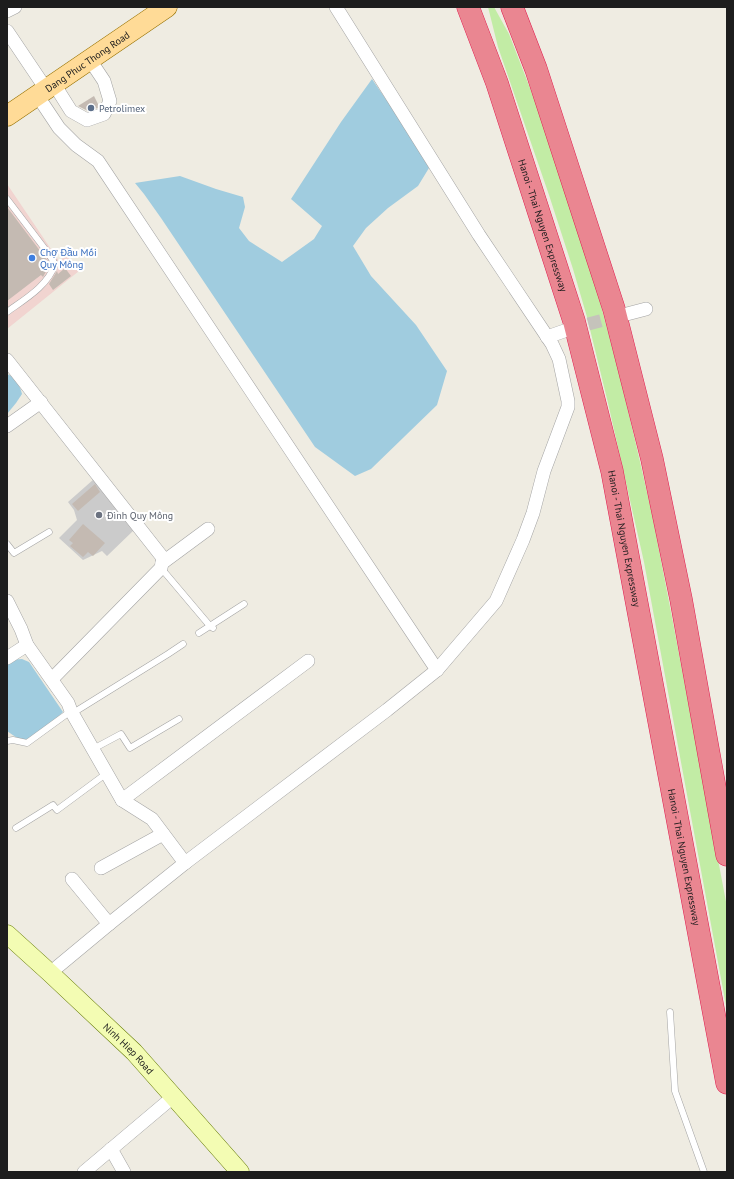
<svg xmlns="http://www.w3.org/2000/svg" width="734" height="1179" viewBox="0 0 734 1179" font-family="'PT Sans',sans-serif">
<rect width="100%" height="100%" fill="#efece2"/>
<path fill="#f1d4d0" d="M7,184L59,261L67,255L79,271L7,329Z"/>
<path fill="#cbcbcb" d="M94,479L134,530L107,556L102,551L83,560L59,538L77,520L74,510L68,502Z"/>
<path fill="#c2eca5" d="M488,7H494L509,34L542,119L570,203L599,298L618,369L635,440L652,514L676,638L727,907V1011L644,562L608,403L587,317L573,269L549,195L498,47Z"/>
<g fill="#a0ccdf">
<path d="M372,79C392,108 413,137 429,168L418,186L388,208L366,228L353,246L371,276L416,325L447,371L437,405L371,469L355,476L315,447L161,218L144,194L135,183L180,176L216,189L243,197L245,207L239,228L249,241L282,262L314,239L322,226L291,199L341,122Z"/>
<path d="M7,374C16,377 20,386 22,394L16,403L7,414Z"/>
<path d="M22,659L29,662L63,712L53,722L33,738L20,740L7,731V662L10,660Z"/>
</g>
<g fill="#c4bab2">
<path d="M94,96L99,106L98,108L88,111L78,106Z"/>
<path d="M7,207L50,264L43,277L41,275L7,301Z"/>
<path d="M65,268L71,276L53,290L49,284L57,271L58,274Z"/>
<path d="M95,484L100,492L78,511L72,504Z"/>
<path d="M83,524L105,543L93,556L88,552L83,557L70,546L73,543L69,540Z"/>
</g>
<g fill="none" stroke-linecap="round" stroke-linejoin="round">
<path stroke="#c5c3bb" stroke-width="13" stroke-dasharray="13 6" stroke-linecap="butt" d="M570,329L622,315"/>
<defs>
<g id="lane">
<path d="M7,199L48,253L55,264C48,286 25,299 7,312"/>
<path d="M7,544L14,553L49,532"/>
<path d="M161,568L210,626L213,628"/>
<path d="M199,633L244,604"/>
<path d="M73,713L168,654L183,644"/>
<path d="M7,741L13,740L27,743L71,711"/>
<path d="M93,749L121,734L130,748L179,719"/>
<path d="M16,828L53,805L57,810L107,773"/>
<path d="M670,1012L675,1091L704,1172"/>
</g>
<g id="street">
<path d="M7,11L15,7"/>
<path d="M7,31L46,89"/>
<path d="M54,84L71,111L87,120L104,114L110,101L104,81L90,60"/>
<path d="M37,95L59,128L76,145L98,161L437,670"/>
<path d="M623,315L646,309"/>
<path d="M547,337L570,329"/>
<path d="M7,360L163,558L161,568L52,679"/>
<path d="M7,426L41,402"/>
<path d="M162,563L208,529"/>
<path d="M7,601L21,629L27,645L68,703L71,711L122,800L152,819L185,863"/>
<path d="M7,658L27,645"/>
<path d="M122,800L308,661"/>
<path d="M101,868L163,834"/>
<path d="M72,879L109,924"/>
<path d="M50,973L109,924L185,863L387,710L437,670L496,601L523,540L533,513L544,471L568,407V401L559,359L552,344L479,235L336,7"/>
<path d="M111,1149L124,1172"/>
<path d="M84,1172L173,1097"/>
</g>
<g id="secondary">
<path id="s1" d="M7,934L50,973L134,1052L188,1113L240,1172"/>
</g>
<g id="primary">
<path id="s2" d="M7,116L167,7"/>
</g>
<g id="highway">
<path id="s3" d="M468,7L497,83L574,321L612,471L727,1083"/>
<path d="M512,7L536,69L614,309L652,459L681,599L727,855"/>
</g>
</defs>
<use href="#lane" stroke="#a4a4a4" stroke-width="7"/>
<use href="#street" stroke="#a4a4a4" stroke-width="14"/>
<use href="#secondary" stroke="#627800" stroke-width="19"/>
<use href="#primary" stroke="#967100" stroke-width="21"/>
<use href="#highway" stroke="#e01c4f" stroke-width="23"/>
<use href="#lane" stroke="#fff" stroke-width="6"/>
<use href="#street" stroke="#fff" stroke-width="13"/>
<use href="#secondary" stroke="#f3fcb3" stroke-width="18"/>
<use href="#primary" stroke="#ffdb97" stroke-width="20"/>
<use href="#highway" stroke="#ea8691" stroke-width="22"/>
</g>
<circle fill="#5c6f8a" stroke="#fff" stroke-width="1.5" cx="91" cy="108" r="4"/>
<circle fill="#3f7fe0" stroke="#fff" stroke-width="1.5" cx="32" cy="258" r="4"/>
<circle fill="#6b7280" stroke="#fff" stroke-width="1.5" cx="99" cy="515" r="4"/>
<g text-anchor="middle" stroke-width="4" stroke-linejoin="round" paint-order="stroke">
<g font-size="10" fill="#1d1d1d" stroke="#fff">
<text dy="4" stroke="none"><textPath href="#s2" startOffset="97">Dang Phuc Thong Road</textPath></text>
<text dy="4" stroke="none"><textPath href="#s3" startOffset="231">Hanoi - Thai Nguyen Expressway</textPath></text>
<text dy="4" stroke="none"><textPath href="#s3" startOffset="555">Hanoi - Thai Nguyen Expressway</textPath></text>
<text dy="4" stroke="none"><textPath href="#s3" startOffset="879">Hanoi - Thai Nguyen Expressway</textPath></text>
<text dy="4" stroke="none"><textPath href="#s1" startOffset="167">Ninh Hiep Road</textPath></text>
</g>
<g font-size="10" fill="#4e5e75" stroke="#fff" text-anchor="start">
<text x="99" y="112">Petrolimex</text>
</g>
<g font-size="10" fill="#366cbe" stroke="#fff" text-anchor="start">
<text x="40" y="256">Chợ Đầu Mối<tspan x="40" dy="12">Quy Mông</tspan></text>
</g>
<g font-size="10" fill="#5b616d" stroke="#fff" text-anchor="start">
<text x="107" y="519">Đình Quy Mông</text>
</g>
</g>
<rect width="734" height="1179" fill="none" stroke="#1d1d1d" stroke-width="16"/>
</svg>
